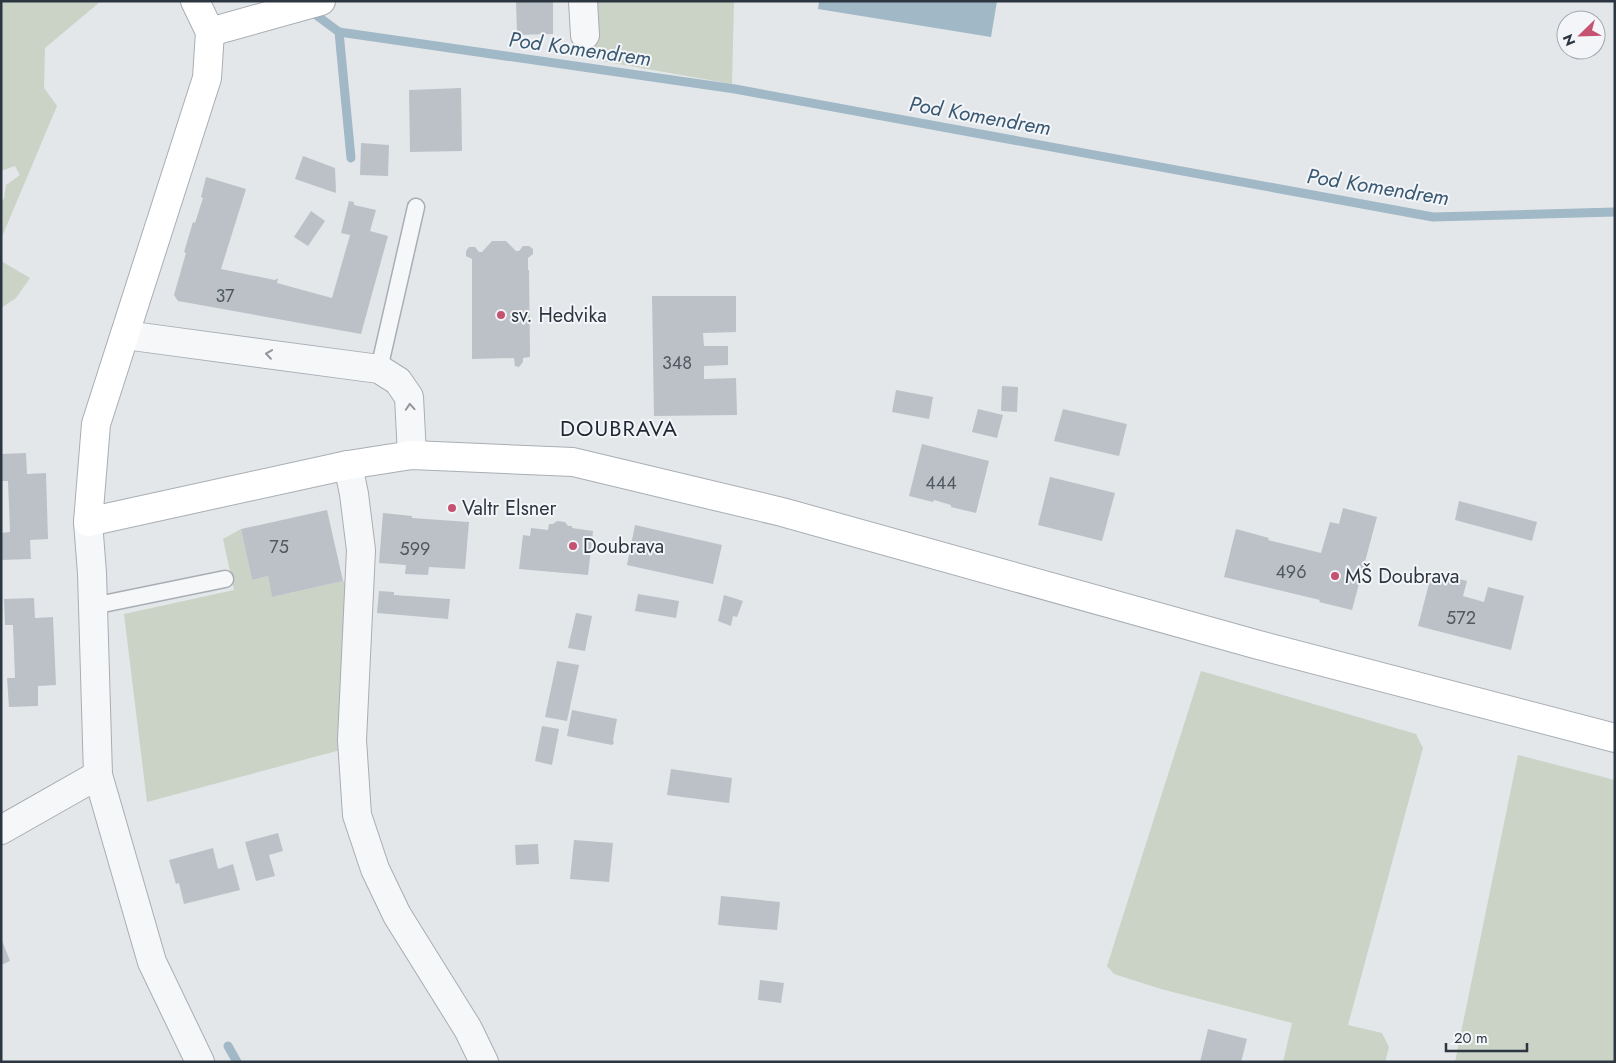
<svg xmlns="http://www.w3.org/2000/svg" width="1616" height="1063" viewBox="0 0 1616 1063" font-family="Jost,sans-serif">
<rect width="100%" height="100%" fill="#e3e7ea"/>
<g fill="#cad3c5">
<path d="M1,1H101L45,48L44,88L57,106L1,239V200L4,199L6,185L20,175L15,166L1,171Z"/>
<path d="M593,1H734L732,84L596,60L594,56Z"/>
<path d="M1,261L30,278L16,298L1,308Z"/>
<path d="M241,529L252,580L268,576L272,597L343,581L352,584L344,749L147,802L124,614L234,590L223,539Z"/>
<path d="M1201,671L1416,734L1423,748L1348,1025L1382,1033L1389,1047L1385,1062H1283L1292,1023L1161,989L1114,974L1107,966Z"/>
<path d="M1518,755L1615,780V1062H1455Z"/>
</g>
<path fill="#a1b8c7" d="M819,1H997L991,37L818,9Z"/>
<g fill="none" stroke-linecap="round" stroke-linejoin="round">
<g stroke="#a1b8c7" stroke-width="9">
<path d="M308,9L339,32L351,158"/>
<path d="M339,32L735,89L1433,217L1615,212"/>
<path d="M228,1046L237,1062"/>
</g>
</g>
<g fill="#bbc1c7">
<path d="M516,1H553V34L517,35Z"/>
<path d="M461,88L462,151L410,152L409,90Z"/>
<path d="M361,143L389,145L388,176L360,175Z"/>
<path d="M303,156L335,168L336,193L295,179Z"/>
<path d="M206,177L246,189L221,269L275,280L278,278L277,283L332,298L350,235L341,233L349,201L354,202V205L376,210L370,231L388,236L361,334L178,301L174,295L186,253L184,252L193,222L195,223L203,198L201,197Z"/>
<path d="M311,211L325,221L308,246L294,237Z"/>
<path d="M492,241H506L516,251H519L523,246H529L533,249V254L528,258V270H529L530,357L523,358V362L519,367L515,366L514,358L472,359V259L466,256V251L469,247H475L479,252H482Z"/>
<path d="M652,296H736V332L703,333L704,346H728V365L704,366V379L736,378L737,415L654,416Z"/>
<path d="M1002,386L1018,387L1017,412L1001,411Z"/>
<path d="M896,390L933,397L929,419L892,412Z"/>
<path d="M978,409L1003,415L997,438L972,432Z"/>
<path d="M1063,409L1127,424L1119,456L1054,441Z"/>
<path d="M922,444L989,461L976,513L951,507V505L934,500L933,502L909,496Z"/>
<path d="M26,453L27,474L46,473L48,539L30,540L31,559L2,560L1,533L10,532L8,481H1V454Z"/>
<path d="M1050,477L1115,493L1102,541L1038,525Z"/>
<path d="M1459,501L1537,522L1532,541L1455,520Z"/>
<path d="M1343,508L1377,517L1352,610L1319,602L1320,600L1224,577L1236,529L1269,538L1268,540L1321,553L1330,522L1339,524Z"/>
<path d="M327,510L343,581L272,597L268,576L252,580L241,529Z"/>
<path d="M383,513L412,516V518L469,522L465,569L429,567L428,575L405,574L406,565L379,563Z"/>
<path d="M557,521L565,522L568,526H572V528L593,531L588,575L519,569L523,535L530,536L531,528L548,530L549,524H553Z"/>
<path d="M635,525L722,545L713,584L627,565Z"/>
<path d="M1432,572L1467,581L1463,596L1484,602L1488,587L1524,596L1511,650L1418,626Z"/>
<path d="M379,591L394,592V595L450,599L448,619L377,613Z"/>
<path d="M638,594L679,601L676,618L635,611Z"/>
<path d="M724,595L743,601L737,617L733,616L731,626L718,621Z"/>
<path d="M34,598L35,618L53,617L56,685L38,686V706L9,707L7,678H15L13,625H5L4,599Z"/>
<path d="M576,613L592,616L585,651L568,648Z"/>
<path d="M557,661L579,665L567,721L545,717Z"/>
<path d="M572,710L617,719L613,740L614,743L612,745L567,736Z"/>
<path d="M542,726L559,729L552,765L535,761Z"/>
<path d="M671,769L732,778L729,803L667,795Z"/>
<path d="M278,833L283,851L269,855L275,876L256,881L245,842Z"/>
<path d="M574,840L613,843L609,882L570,879Z"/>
<path d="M538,844L539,864L516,865L515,845Z"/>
<path d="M213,848L218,869L233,864L240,890L184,904L179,883L176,884L169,860Z"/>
<path d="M721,896L780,902L777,930L718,925Z"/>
<path d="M1,938L10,961L1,965Z"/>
<path d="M760,980L784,983L781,1003L758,1000Z"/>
<path d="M1208,1029L1247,1039L1241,1062H1200Z"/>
</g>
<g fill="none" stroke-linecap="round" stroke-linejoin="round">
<defs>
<g id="lane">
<path d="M379,369L416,207"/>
<path d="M93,606L225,579"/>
</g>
<g id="street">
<path d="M583,1L585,35"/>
<path d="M125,335L379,369L398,381L409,397L412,455"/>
<path d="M348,465L354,494L361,550L352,740L357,815L375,869L397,915L468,1029L484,1062"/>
<path d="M88,522L92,573L98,775L152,962L200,1062"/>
<path d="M1,830L98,775"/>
</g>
<g id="secondary">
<path d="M195,1L210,32L207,78L96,424L88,522L348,465L412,455L573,462L782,512L1255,644L1615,738"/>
<path d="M210,32L321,1"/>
</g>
</defs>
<use href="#lane" stroke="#a8aeb4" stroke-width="19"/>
<use href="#street" stroke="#a8aeb4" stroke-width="30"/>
<use href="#secondary" stroke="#a8aeb4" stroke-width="30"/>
<use href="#lane" stroke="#f6f7f9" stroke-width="16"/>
<use href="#street" stroke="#f6f7f9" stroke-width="28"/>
<use href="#secondary" stroke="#fff" stroke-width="28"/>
</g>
<defs><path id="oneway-chevron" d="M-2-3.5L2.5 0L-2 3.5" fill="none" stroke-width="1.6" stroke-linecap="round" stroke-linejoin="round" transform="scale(1.25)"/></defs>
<g stroke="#91969d">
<use href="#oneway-chevron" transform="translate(269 354) rotate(-172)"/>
<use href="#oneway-chevron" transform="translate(410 407) rotate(-94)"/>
</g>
<g fill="#c55271" stroke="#f3f5f8" stroke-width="2">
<circle cx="501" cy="315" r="5"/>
<circle cx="452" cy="508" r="5"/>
<circle cx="573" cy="546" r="5"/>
<circle cx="1335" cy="576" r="5"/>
</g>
<g text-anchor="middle" stroke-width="4" stroke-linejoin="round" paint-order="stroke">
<g font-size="18" fill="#505962">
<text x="225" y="302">37</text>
<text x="677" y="369">348</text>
<text x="941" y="489">444</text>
<text x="279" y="553">75</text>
<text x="415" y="555">599</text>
<text x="1291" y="578">496</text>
<text x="1461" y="624">572</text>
</g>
<g font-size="20" fill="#2c3641" stroke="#f3f5f8" text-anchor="start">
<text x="511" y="322">sv. Hedvika</text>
<text x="462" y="515">Valtr Elsner</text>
<text x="583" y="553">Doubrava</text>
<text x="1345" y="583">MŠ Doubrava</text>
</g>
<g font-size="21" font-style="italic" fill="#395972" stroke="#f3f5f8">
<text transform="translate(580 49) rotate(8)" y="7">Pod Komendrem</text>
<text transform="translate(980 116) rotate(10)" y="7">Pod Komendrem</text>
<text transform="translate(1378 187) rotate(9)" y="7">Pod Komendrem</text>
</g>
<g font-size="22" letter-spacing="1" fill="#1e2732" stroke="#f3f5f8">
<text x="619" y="436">DOUBRAVA</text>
</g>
</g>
<rect width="1616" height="1063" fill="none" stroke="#2c3641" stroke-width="5"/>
<g transform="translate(1581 35) rotate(247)"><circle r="24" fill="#f3f5f8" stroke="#a3a9af"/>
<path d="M0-4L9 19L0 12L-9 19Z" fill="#c55271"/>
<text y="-8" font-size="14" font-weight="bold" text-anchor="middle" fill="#2c3641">N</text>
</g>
<path d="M1446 1043v8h81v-8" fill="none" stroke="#2c3641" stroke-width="2.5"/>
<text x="1454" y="1043" font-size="15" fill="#2c3641" stroke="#f3f5f8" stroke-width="4" paint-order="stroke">20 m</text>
</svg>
